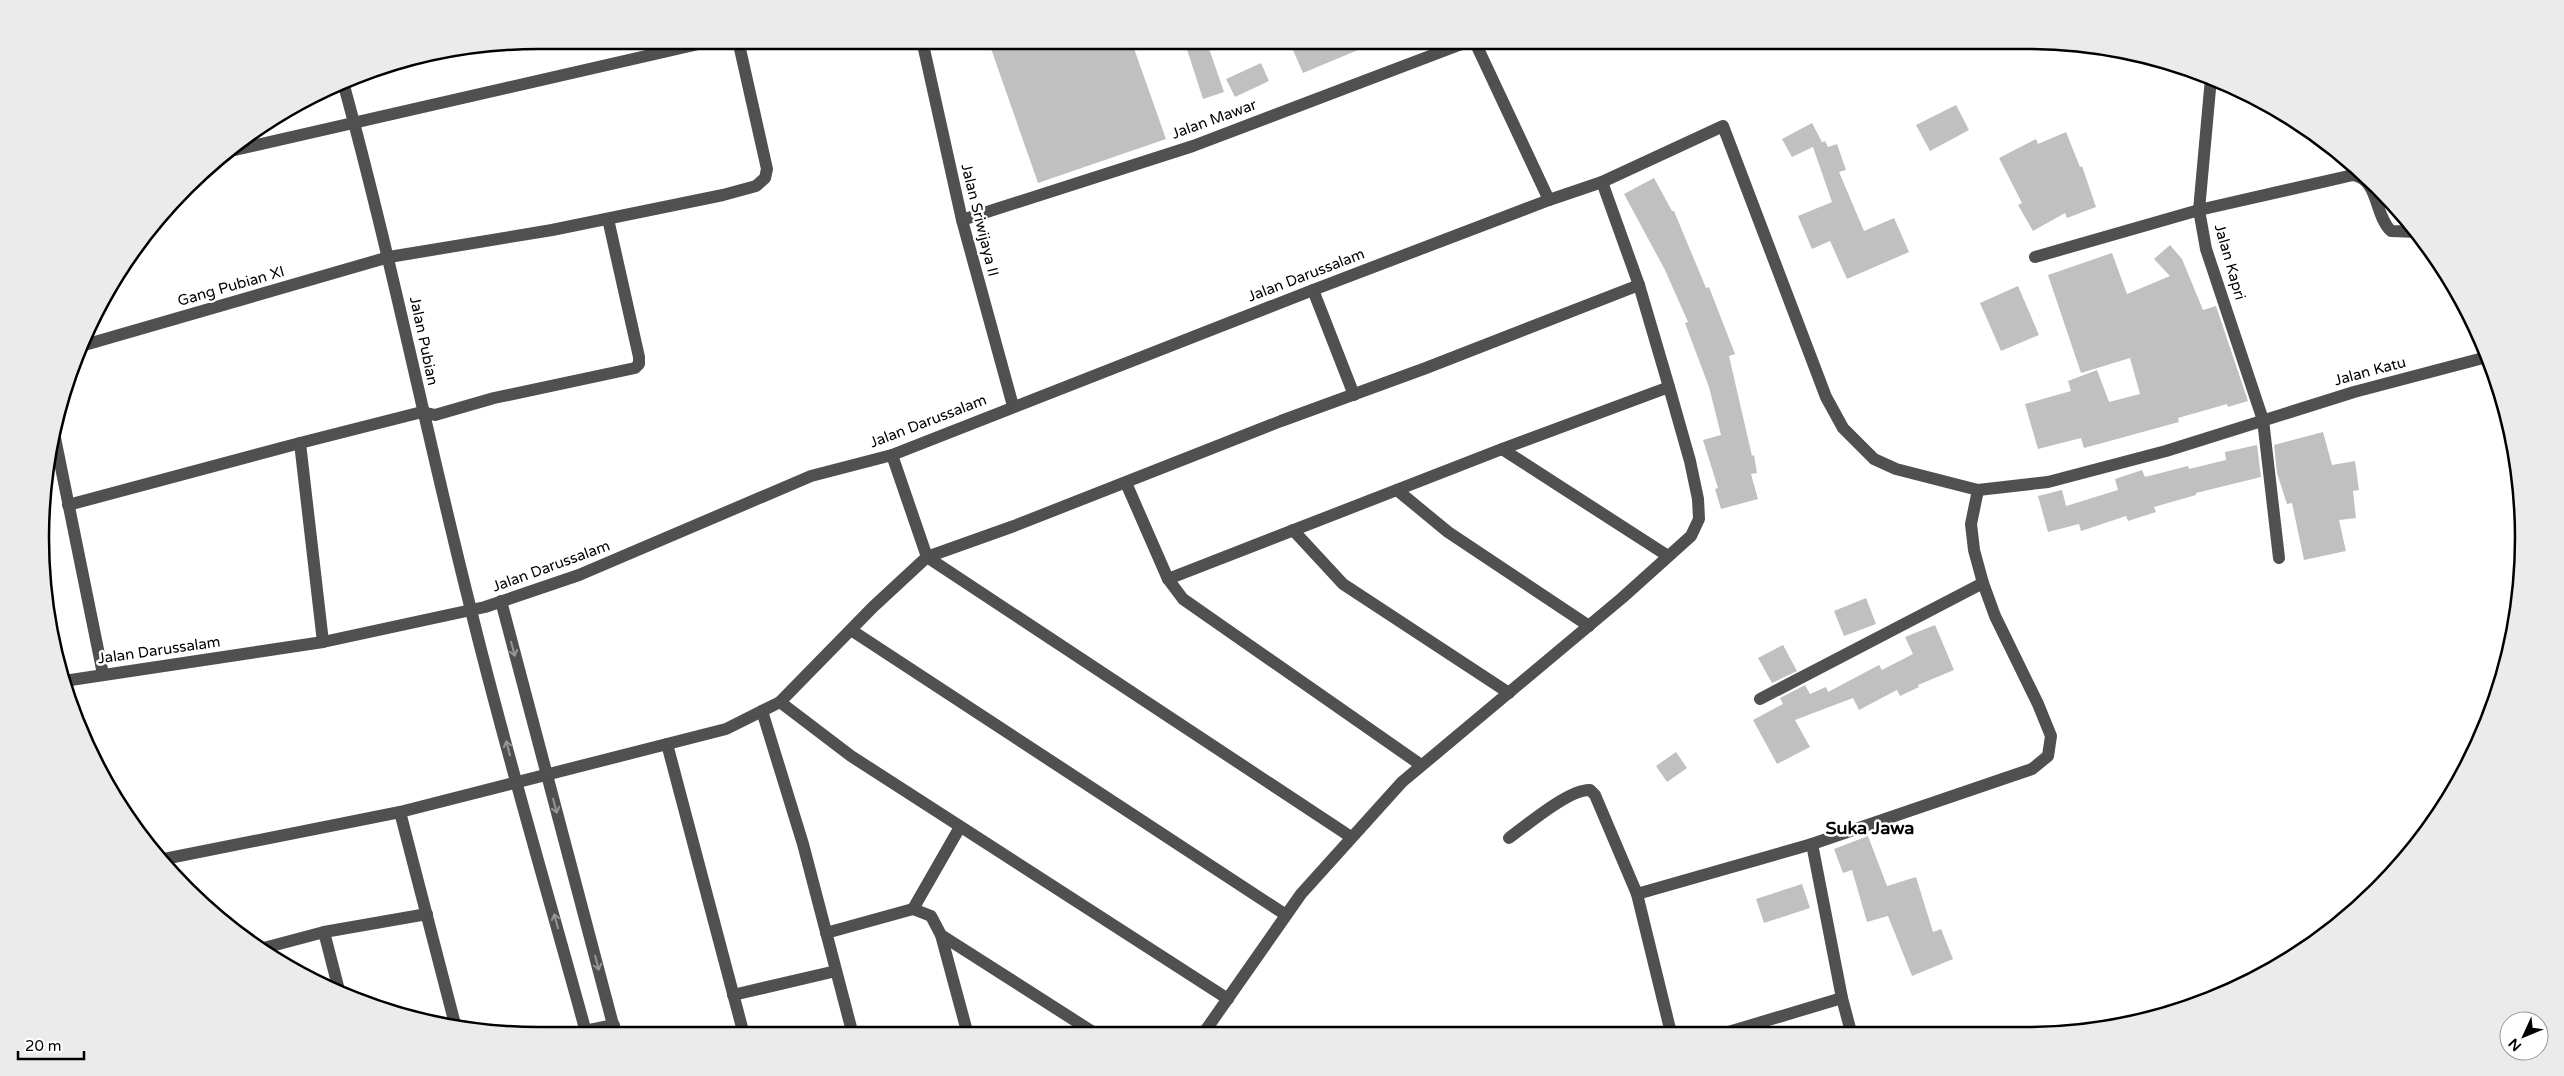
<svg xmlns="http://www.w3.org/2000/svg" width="2564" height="1076" viewBox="0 0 2564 1076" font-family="'Varela Round',sans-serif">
<rect width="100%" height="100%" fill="#fff"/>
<g fill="#c0c0c0">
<path d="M998,40H1131L1166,139L1038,183L989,43Z"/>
<path d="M1184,40H1206L1224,92L1203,99Z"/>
<path d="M1317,40H1382L1303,73L1293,50Z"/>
<path d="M1261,63L1269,81L1235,97L1226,79Z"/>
<path d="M1956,105L1969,130L1930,151L1916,125Z"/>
<path d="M1812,123L1822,142L1815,145L1825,141L1828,147L1837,144L1846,170L1839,172L1864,231L1894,218L1909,252L1847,279L1830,241L1812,249L1798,216L1832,202L1813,147L1792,157L1782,139Z"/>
<path d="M2066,132L2080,167L2082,166L2096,207L2067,218L2065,213L2033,231L2018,205L2022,203L1999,158L2036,139L2038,144Z"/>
<path d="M1654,178L1672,211H1674L1706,288L1709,287L1735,354L1729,356L1752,456L1754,455L1757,473L1751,474L1758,499L1721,509L1715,489L1718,488L1703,440L1721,435L1709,387L1685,323L1688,322L1665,270L1624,194Z"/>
<path d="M2170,245L2182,259L2203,310L2216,306L2248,401L2228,407L2227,404L2178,418L2179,422L2084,448L2081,438L2038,449L2025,404L2071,391L2068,381L2097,370L2109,402L2140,394L2130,358L2081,373L2048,275L2112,253L2127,294L2170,276L2154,259Z"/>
<path d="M2018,286L2039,335L2001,351L1980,303Z"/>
<path d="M2323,432L2332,465L2355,461L2359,490L2353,491L2356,518L2339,520L2346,551L2304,560L2292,503L2287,504L2277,473L2274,445Z"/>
<path d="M2257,445L2261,477L2196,493V495L2154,507L2156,512L2128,521L2126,516L2081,531L2079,524L2048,532L2038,496L2062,490L2066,506L2118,490L2115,479L2142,470L2145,477L2188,466L2189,469L2226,460L2225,452Z"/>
<path d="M1866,598L1876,624L1844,636L1834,611Z"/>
<path d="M1935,625L1954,670L1918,685L1919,687L1900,696L1897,690L1859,710L1853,698L1795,720L1810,747L1777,764L1753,720L1783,704L1780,698L1805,685L1810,694L1826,687L1828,692L1879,665L1882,670L1913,654L1905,637Z"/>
<path d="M1783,645L1797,671L1772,683L1758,658Z"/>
<path d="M1676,752L1687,768L1667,782L1656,766Z"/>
<path d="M1868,836L1887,886L1916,877L1933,932L1941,929L1953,959L1912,976L1888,916L1867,922L1852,870L1843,873L1834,849Z"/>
<path d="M1802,884L1810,908L1764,923L1756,899Z"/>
</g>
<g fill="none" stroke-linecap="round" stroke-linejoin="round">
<g stroke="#505050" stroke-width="12">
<path d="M922,40L962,220L1013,406"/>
<path d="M1474,40L1549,200"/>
<path d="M2211,78L2199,210L2206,249L2263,420L2279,558"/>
<path d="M343,82C391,256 426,432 470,606C505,750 548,893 587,1036"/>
<path d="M226,152L716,40"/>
<path d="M962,220L1193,146L1459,45L1475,41"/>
<path d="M2035,257L2199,210L2353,175C2379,179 2374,215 2391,231L2418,232"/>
<path d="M1313,290L1354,395"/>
<path d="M81,346L389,257L552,230L723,195L756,186L765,178L767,169L738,40"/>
<path d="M54,433L103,674"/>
<path d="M1502,449L1668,556"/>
<path d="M1126,483L1168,579L1502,449L1669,387"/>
<path d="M1397,490L1448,532L1589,626"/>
<path d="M68,505L300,443"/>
<path d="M1293,530L1343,584L1509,693"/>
<path d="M927,557L1014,526L1281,421L1426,368L1639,285"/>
<path d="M927,557L1351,837"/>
<path d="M1168,579L1183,599L1421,765"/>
<path d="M501,601L616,1036"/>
<path d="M851,630L1286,915"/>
<path d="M323,642L300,443L422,412L435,415L494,398L635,368L639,364V357L608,219"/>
<path d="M64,681L323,642L485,607L579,575L811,476L892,455L1313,290L1549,200L1602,182L1723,126L1826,397L1843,428L1874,459L1896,469L1978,490L2048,482L2166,451L2354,392L2487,357"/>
<path d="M1760,699L1983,583"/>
<path d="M780,702L851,756L1228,999"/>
<path d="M762,711L803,844L853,1035"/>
<path d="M667,744L744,1035"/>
<path d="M400,812L456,1028"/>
<path d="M1509,838C1527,825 1569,789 1590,790L1595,795L1637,894L1812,844L2032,769L2048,756L2051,736L2038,704L1995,616L1983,583L1974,550L1971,524L1978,490"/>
<path d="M1812,844L1842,998L1851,1032"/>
<path d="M159,860L400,812L726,729L780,702L873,607L927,557L892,455"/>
<path d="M1637,894L1671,1033"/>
<path d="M913,909L960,827"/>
<path d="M324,932L340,994"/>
<path d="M826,933L913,909L931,916L941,935L968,1035"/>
<path d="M941,935L1096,1034"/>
<path d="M260,949L324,932L427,914"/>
<path d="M733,995L836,971"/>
<path d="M1725,1033L1842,998"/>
<path d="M1203,1034L1301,894L1402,782L1622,598L1691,536L1699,519L1698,499L1690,461L1669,387L1639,285L1602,182"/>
<path d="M560,1036L614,1025"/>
</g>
</g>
<defs><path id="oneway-shaft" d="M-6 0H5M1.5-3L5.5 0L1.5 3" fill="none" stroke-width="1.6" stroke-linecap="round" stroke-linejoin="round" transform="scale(1.25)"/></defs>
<g stroke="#969696">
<use href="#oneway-shaft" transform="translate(513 649) rotate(75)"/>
<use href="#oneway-shaft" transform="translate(508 748) rotate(-105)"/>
<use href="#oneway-shaft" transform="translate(555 806) rotate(75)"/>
<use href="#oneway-shaft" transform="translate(556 921) rotate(-105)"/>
<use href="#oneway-shaft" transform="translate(597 963) rotate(75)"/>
</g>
<g text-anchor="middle" stroke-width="5" stroke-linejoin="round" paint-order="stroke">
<g font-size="15" fill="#000" stroke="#fff">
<text transform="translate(1214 119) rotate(-20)" y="5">Jalan Mawar</text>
<text transform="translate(980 220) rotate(76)" y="5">Jalan Sriwijaya II</text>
<text transform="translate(2230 262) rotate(74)" y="5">Jalan Kapri</text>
<text transform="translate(1306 275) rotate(-21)" y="5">Jalan Darussalam</text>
<text transform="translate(231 286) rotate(-16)" y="5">Gang Pubian XI</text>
<text transform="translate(424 341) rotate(78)" y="5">Jalan Pubian</text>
<text transform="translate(2370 371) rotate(-15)" y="5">Jalan Katu</text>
<text transform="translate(928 421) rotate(-21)" y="5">Jalan Darussalam</text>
<text transform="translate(551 566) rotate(-20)" y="5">Jalan Darussalam</text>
<text transform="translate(159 650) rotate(-8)" y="5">Jalan Darussalam</text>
</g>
<g font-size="18" font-weight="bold" fill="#000" stroke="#fff">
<text x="1870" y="834">Suka Jawa</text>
</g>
</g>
<path d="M0 0H2564V1076H0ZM538 49H2026A489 489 0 0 1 2515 538V538A489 489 0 0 1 2026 1027H538A489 489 0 0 1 49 538V538A489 489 0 0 1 538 49Z" fill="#ebebeb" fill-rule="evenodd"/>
<path fill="none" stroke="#000" stroke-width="2.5" d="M538 49H2026A489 489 0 0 1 2515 538V538A489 489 0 0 1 2026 1027H538A489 489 0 0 1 49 538V538A489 489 0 0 1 538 49Z"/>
<g transform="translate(2524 1036) rotate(226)"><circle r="24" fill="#ffffff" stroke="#999999"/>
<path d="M0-4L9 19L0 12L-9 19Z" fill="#000000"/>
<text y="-8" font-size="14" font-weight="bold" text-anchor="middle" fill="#000000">N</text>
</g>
<path d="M18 1051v8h66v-8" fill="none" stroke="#000000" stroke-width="2.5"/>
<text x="25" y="1051" font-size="15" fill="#000000" stroke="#ffffff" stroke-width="4" paint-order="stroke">20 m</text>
</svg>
